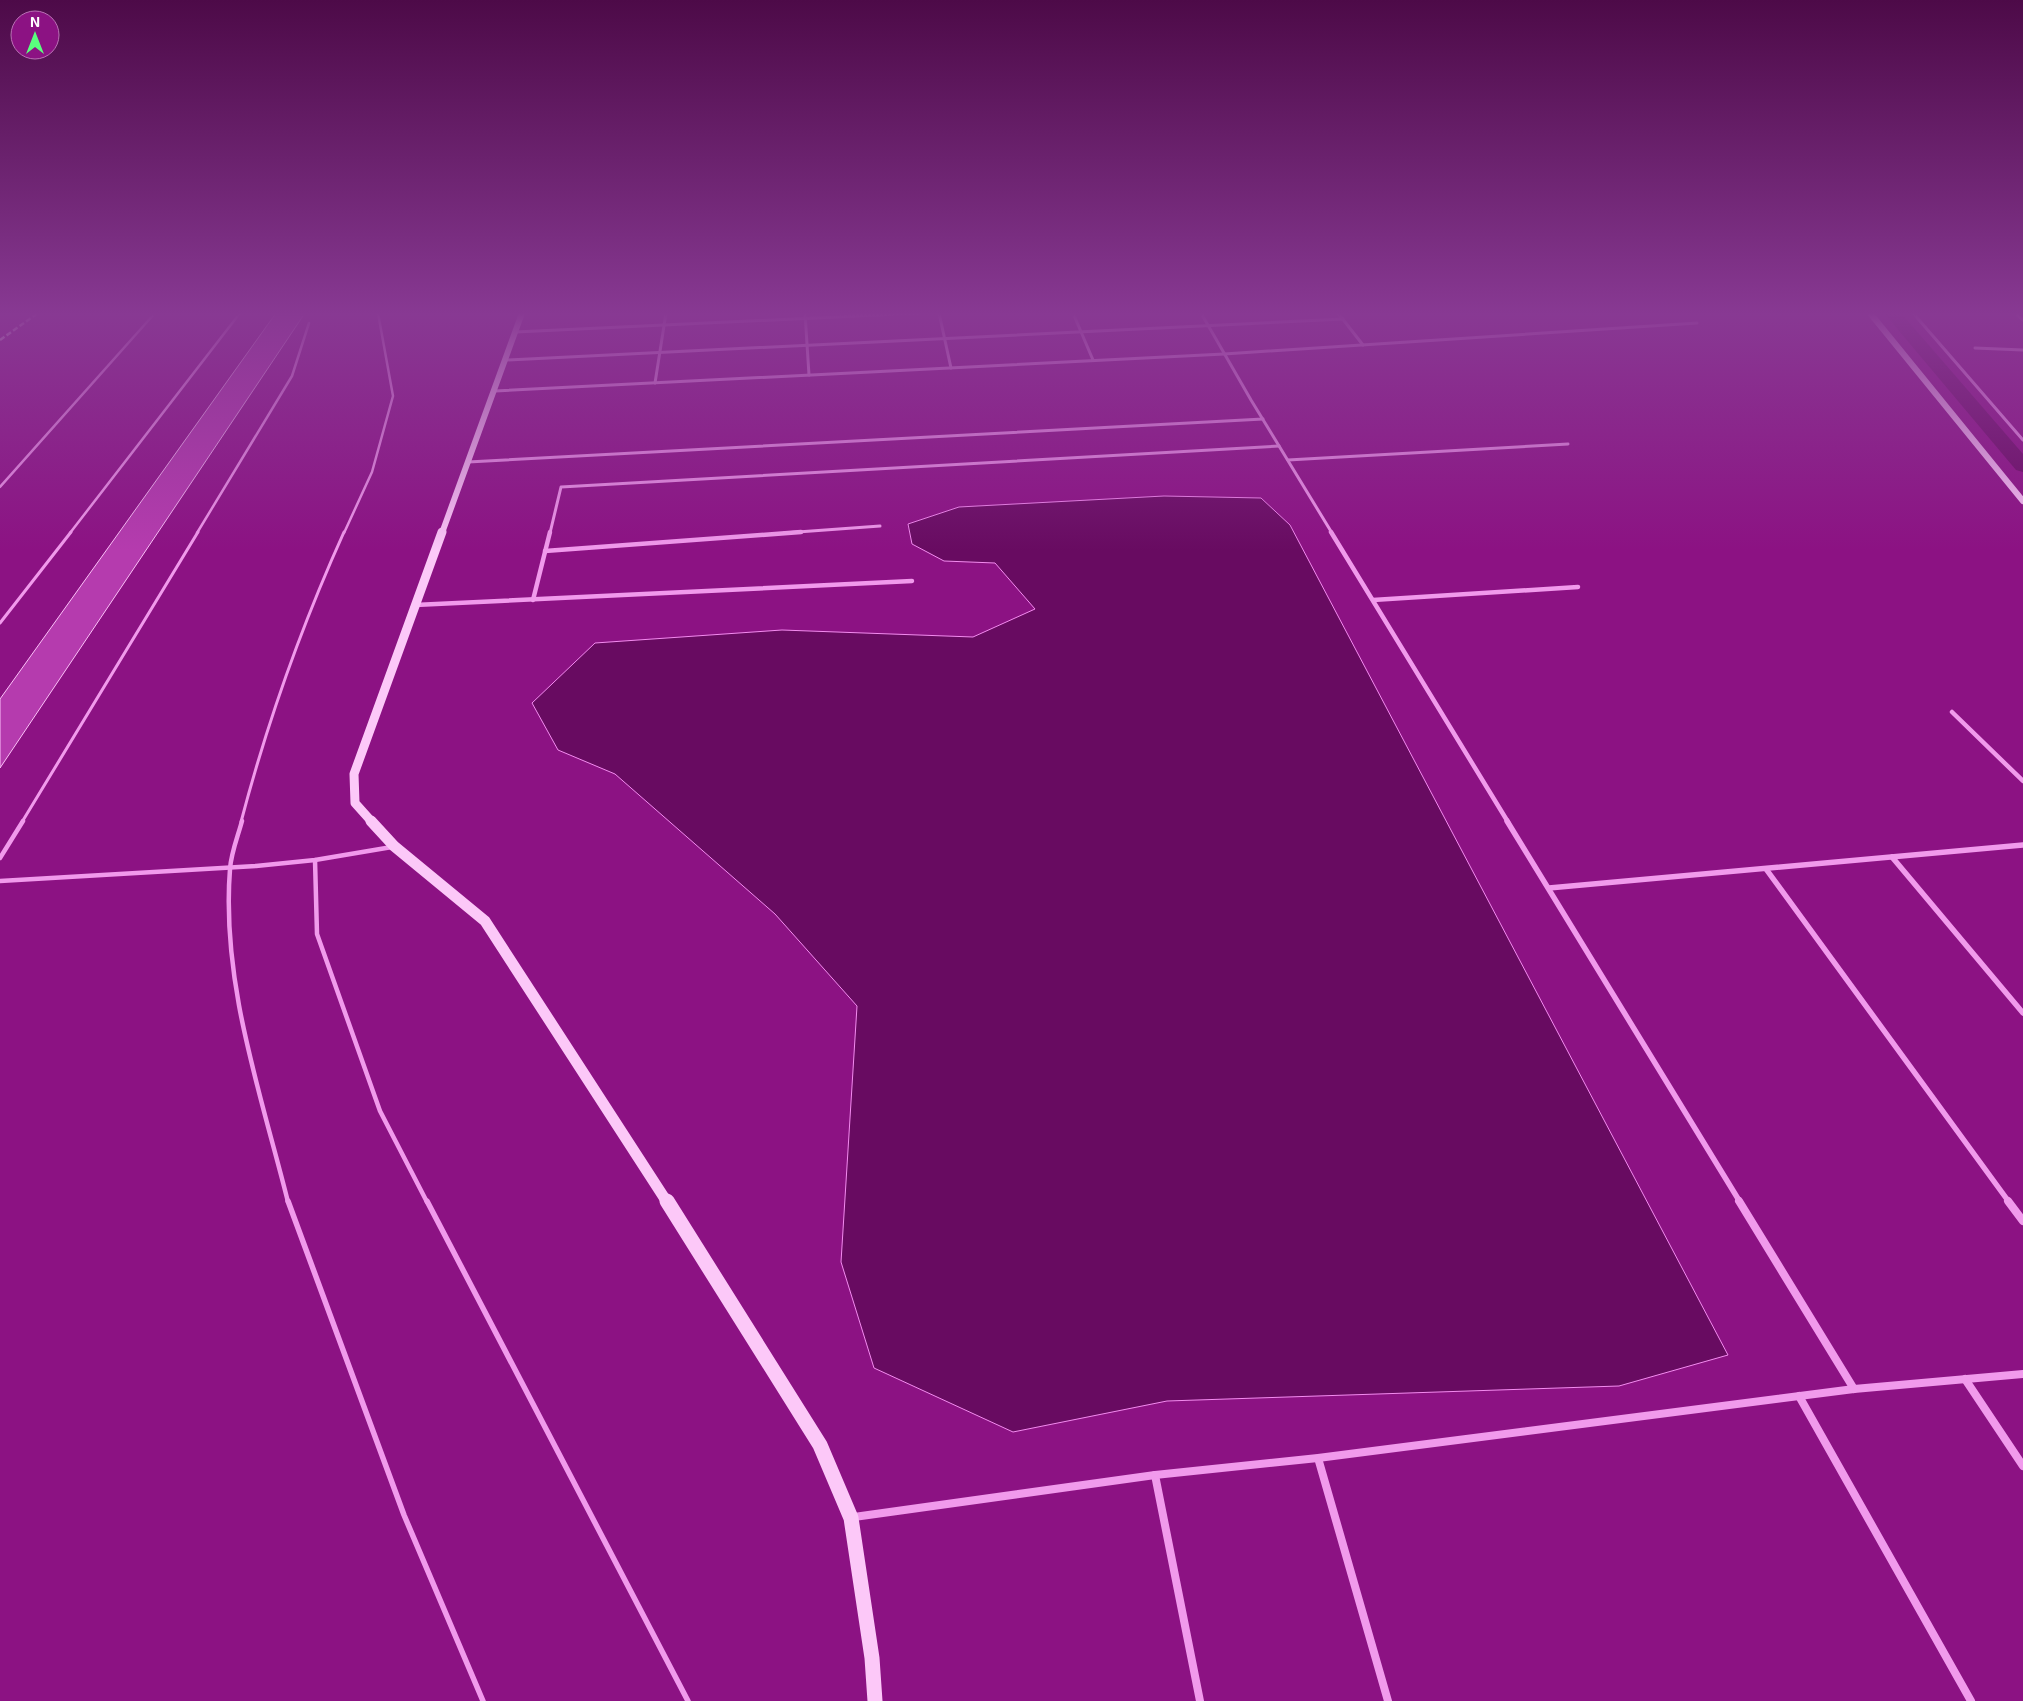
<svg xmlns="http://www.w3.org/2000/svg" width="2023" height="1701" viewBox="0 0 2023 1701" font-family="'Exo 2',sans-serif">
<rect width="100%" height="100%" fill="#8c1283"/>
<path fill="#680b61" stroke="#f48cf0" d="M1164,496L1261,498L1290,525L1728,1355L1619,1386L1167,1401L1013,1432L874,1368L841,1262L857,1006L775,914L615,774L558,750L532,703L595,643L782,630L973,637L1035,609L995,563L944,561L912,544L908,524L959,507Z"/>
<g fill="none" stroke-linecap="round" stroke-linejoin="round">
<path fill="#680b61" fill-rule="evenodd" d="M1884,313H1901L2023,454V472L2016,470Z"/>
</g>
<path fill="#b53bae" stroke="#fcc1f9" d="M276,313H305L0,768V699Z"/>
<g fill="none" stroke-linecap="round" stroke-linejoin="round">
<g stroke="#f19aec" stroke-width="2.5">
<path d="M0,487L155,313"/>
<path d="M70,533L240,313"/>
<path d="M197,533L292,376L309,323"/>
<path d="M344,533L372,472L393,396L378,313"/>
</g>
<g stroke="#f19aec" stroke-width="3">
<path d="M0,623L71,532"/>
<path d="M22,822L198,532"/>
<path d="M241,822C267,723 302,625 344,532"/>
</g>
<g stroke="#f19aec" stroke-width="4.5">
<path d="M242,821C238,836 231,853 230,869C221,982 261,1094 288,1202"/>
<path d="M0,858L23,821"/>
<path d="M315,860L317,934L380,1111L427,1202"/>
<path d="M0,881L256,866L315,860L392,847"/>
</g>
<g stroke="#f19aec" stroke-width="5.5">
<path d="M288,1201L404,1515L483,1701"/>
<path d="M427,1201L688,1701"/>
</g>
<g stroke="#f19aec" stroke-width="3">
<path d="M805,313L809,375"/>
<path d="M939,313L951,368"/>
<path d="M1073,313L1093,360"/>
<path d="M1201,313L1251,400L1332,533"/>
<path d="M1338,313L1363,345"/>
<path d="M1913,313L2023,440"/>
<path d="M2015,313L2023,320"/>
<path d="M515,332L919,313"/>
<path d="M1975,348L2023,350"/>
<path d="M506,360L1343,319"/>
<path d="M655,383L666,313"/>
<path d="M495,391L1224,354L1697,323"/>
<path d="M1288,460L1568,444"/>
<path d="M468,462L1263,419"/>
<path d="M550,533L561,487L1279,446"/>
<path d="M784,533L880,526"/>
</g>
<g stroke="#f19aec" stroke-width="4.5">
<path d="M1331,532L1508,822"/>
<path d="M545,551L801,532"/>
<path d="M533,600L550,532"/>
<path d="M1373,600L1578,587"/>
<path d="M415,605L912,581"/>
<path d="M1952,712L2023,781"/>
</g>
<g stroke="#f19aec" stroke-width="5.5">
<path d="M1507,821L1740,1202"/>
<path d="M1892,857L2023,1013"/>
<path d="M1766,869L2009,1202"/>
<path d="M1549,888L2023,845"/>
</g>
<g stroke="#f19aec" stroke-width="8">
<path d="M1739,1201L1854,1389"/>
<path d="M2008,1201L2023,1221"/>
<path d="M1965,1379L2023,1466"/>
<path d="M1799,1396L1971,1701"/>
<path d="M1318,1458L1388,1701"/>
<path d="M1155,1475L1200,1701"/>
<path d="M854,1517L1155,1475L1318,1458L1854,1389L2023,1374"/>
</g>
<g stroke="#fcc8f8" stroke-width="6">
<path d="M1870,313L2023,501"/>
<path d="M442,533L522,313"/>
</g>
<path stroke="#fcc8f8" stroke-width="9" d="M372,822L355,803L354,774L442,532"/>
<path stroke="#fcc8f8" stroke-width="11" d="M371,821L394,846L485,921L667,1202"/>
<path stroke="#fcc8f8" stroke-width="15" d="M667,1201L820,1445L851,1518L872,1658L875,1701"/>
<path stroke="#fff" stroke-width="2.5" stroke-dasharray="5.5 2.5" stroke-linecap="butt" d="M0,340L38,313"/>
</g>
<linearGradient id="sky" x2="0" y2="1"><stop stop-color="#4d0a48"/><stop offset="0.57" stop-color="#883993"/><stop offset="1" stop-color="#883993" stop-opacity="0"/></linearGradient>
<rect width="2023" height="551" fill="url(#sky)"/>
<g transform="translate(35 35)"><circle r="24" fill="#8c1283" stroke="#ba71b5"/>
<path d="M0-4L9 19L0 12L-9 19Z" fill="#5aff7e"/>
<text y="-8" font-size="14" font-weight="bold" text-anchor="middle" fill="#ffffff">N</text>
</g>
</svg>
